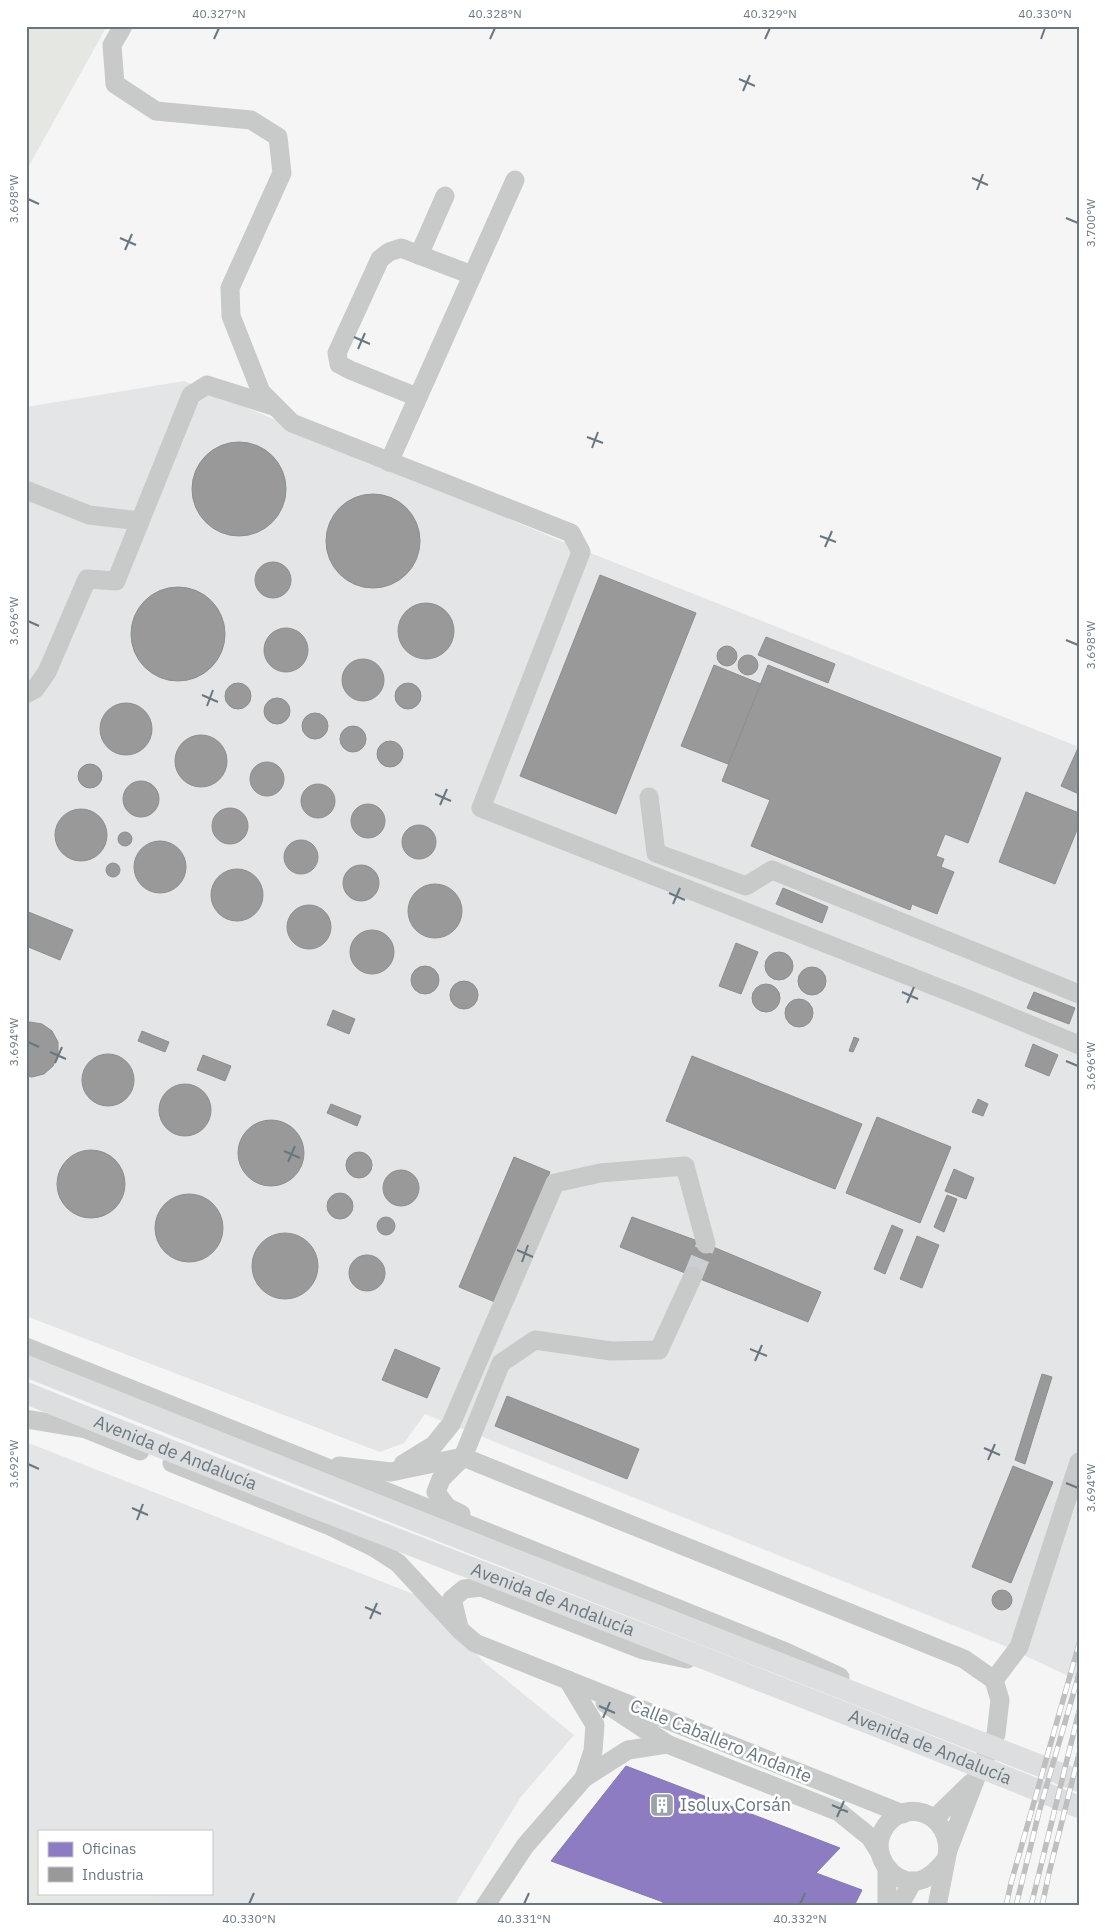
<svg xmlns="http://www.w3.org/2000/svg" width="1105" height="1932" viewBox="0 0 1105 1932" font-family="'IBM Plex Sans',sans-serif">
<rect width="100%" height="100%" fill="#f5f5f5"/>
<g fill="#e4e5e6">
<path d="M184,381L573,546L1079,747V1681L1000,1644L425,1414L404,1443L380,1452L26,1316V407Z"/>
<path d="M26,1442L426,1599L484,1662L574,1735L520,1798L454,1906H138L111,1893H211V1831H39V1860L26,1853Z"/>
</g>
<g fill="#e4e7e2">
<path d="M26,26H107L26,171Z"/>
<path d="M26,1833L39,1839V1893H150L176,1906H26Z"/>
</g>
<path fill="#8e7cc3" stroke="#837aaf" d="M626,1766L840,1848L816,1873L862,1890L854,1906H661L663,1902L551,1861Z"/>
<g fill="#999" stroke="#8b8f92">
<circle cx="239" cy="489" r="47"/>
<circle cx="373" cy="541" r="47"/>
<circle cx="273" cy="580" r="18"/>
<path d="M600,575L696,613L616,814L520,776Z"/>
<circle cx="178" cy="634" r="47"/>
<circle cx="426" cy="631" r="28"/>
<circle cx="286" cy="650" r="22"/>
<path d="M766,637L835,664L828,683L758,655Z"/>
<circle cx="727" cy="656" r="10"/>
<circle cx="748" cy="665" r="10"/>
<circle cx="363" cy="680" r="21"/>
<path d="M714,665L761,684L728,764L681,746Z"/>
<path d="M768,665L1001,758L968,843L945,834L936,856L944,859L941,867L954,872L937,914L912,904L910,910L751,846L770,800L722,781Z"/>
<circle cx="408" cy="696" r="13"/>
<circle cx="238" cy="696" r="13"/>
<circle cx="277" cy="711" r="13"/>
<circle cx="126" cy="729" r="26"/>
<circle cx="315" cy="726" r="13"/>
<circle cx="353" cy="739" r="13"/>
<circle cx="201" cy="761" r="26"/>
<circle cx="390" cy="754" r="13"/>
<path d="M1078,748H1079V794L1061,786Z"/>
<circle cx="267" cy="779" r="17"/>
<circle cx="90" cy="776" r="12"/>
<circle cx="141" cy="799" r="18"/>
<circle cx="318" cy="801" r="17"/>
<path d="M1026,792L1079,813V825L1055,884L999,862Z"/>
<circle cx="368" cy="821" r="17"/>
<circle cx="230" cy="826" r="18"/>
<circle cx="81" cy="835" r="26"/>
<circle cx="419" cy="842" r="17"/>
<circle cx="125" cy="839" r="7"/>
<circle cx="301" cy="857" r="17"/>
<circle cx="160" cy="867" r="26"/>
<circle cx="113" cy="870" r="7"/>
<circle cx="361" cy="883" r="18"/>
<circle cx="237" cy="895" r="26"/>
<circle cx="435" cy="911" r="27"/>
<path d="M783,888L828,907L822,923L776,904Z"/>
<circle cx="309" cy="927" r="22"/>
<path d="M26,911L73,930L60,960L26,946Z"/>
<circle cx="372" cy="952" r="22"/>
<path d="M736,943L758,952L741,994L719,986Z"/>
<circle cx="779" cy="966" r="14"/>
<circle cx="425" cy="980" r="14"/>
<circle cx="812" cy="981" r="14"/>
<circle cx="464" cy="995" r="14"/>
<circle cx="766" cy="998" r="14"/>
<path d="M1034,992L1075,1008L1069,1024L1027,1008Z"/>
<circle cx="799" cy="1013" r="14"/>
<path d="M333,1010L355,1019L349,1034L327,1025Z"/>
<path d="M30,1022L42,1024L52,1031L58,1042V1054L53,1066L44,1074L32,1077L26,1076V1023Z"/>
<path d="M142,1031L169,1042L165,1052L138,1041Z"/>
<path d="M854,1037L859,1039L853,1052L849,1051Z"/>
<path d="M1033,1044L1058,1055L1049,1076L1025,1066Z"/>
<circle cx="108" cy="1080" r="26"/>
<path d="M203,1055L231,1066L225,1081L197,1070Z"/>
<path d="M692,1056L862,1124L835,1189L666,1121Z"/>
<circle cx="185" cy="1110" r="26"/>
<path d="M978,1099L988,1104L983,1116L972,1112Z"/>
<path d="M331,1104L361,1116L357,1126L327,1113Z"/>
<path d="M877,1117L951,1147L920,1223L846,1193Z"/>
<circle cx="271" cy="1153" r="33"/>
<circle cx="91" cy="1184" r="34"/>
<circle cx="359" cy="1165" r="13"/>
<path d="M514,1157L550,1172L495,1302L459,1287Z"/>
<path d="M954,1169L974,1178L966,1199L945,1191Z"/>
<circle cx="401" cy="1188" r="18"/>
<circle cx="340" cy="1206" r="13"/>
<circle cx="189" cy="1228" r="34"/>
<path d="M947,1195L957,1199L944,1232L934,1227Z"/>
<path d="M632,1217L706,1244L821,1292L808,1322L620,1247Z"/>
<circle cx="386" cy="1226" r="9"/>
<path d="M892,1225L903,1230L885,1274L874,1269Z"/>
<circle cx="285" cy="1266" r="33"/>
<path d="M917,1236L939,1245L922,1288L900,1279Z"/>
<circle cx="367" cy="1273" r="18"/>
<path d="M395,1349L440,1368L427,1398L382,1380Z"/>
<path d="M1042,1374L1052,1377L1025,1464L1015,1460Z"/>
<path d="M507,1396L639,1449L627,1479L495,1426Z"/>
<path d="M1013,1466L1053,1482L1011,1583L972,1567Z"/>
<circle cx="1002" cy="1600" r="10"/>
</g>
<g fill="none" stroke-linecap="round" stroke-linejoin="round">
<path stroke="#cbcfd2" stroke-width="19" stroke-dasharray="19 9" stroke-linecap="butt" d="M693,1276L706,1244"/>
<g stroke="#c8caca" stroke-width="19">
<path d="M123,26L112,45L115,84L156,111L251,120L278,137L282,173L230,288L231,316L261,392L292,423L571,533L581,552L481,808L980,1004L1079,1045"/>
<path d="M419,255L445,196"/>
<path d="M417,397L350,370L339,364L337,353L380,259L389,252L401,248L472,275"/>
<path d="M389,462L515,180"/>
<path d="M26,490L89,515L140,521"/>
<path d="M26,694L35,689L47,672L87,579L116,581L191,395L207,385L273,406"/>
<path d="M649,797L656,853L746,886L772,870L1079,994"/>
<path d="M26,1347L781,1650L840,1677"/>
<path d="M26,1419L86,1429L140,1451"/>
<path d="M172,1463L330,1526L375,1548L398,1563L460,1630L475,1643L903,1814"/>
<path d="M403,1464L434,1445L451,1424L555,1183L600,1173L685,1166L706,1244"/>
<path d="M339,1466L391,1472L463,1457L964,1659L994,1680L1000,1700L996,1734L975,1780L948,1850L937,1906"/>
<path d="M461,1514L447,1507L436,1492L441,1479L463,1457L501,1363L535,1340L611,1351L659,1350L693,1276"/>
<path d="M459,1627L452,1599L464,1589L481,1587L643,1650L687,1659"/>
<path d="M568,1680L595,1725L593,1751L584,1778"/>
<path d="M994,1680L1019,1647L1079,1462"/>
<path d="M605,1703L667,1744L839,1812L870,1837L880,1853"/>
<path d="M934,1819L971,1783"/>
<path d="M944,1862C938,1869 933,1875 924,1879C900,1889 874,1863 880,1838C892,1798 946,1804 948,1850"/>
<path d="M485,1906L525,1846L584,1778L628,1750L667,1744"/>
<path d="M887,1906V1869"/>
<path d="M899,1906L913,1881"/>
</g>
<g stroke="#dddedf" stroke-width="22">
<path d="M26,1366L515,1560L1079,1781"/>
<path id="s1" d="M26,1393C376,1535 730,1664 1079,1807"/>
</g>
<defs>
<g id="rail">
<path d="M1006,1906L1011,1883L1079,1644"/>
<path d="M1016,1906L1039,1812L1079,1674"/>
<path d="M1031,1906L1079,1711"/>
<path d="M1042,1906L1049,1873L1079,1754"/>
</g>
</defs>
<use href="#rail" stroke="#bfbfc0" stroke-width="5.5"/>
<use href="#rail" stroke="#fff" stroke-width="4" stroke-dasharray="11" stroke-linecap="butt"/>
</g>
<path fill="none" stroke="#697781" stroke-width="2" d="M214,39L219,28M490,39L495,28M765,39L770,28M1041,39L1045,28M739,79L755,86M743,91L750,75M972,178L988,185M977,190L983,174M28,199L39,204M1066,218L1078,223M120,238L136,245M125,250L132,234M354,337L370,344M358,349L365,333M587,437L603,443M592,448L598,432M820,536L836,542M825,547L832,531M28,621L39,626M1066,640L1078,645M202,695L218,702M207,706L213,690M435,794L451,801M440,805L447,789M669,893L685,900M673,904L680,888M902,992L918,999M907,1003L914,987M28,1042L39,1047M50,1052L66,1059M1066,1061L1078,1066M55,1063L62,1047M284,1151L300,1158M288,1162L295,1146M517,1250L533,1257M522,1262L528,1245M750,1349L767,1356M755,1361L762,1345M984,1448L1000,1455M988,1460L995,1444M28,1464L39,1469M1066,1483L1078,1488M132,1508L148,1515M137,1520L143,1504M365,1607L381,1614M370,1619L377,1603M599,1706L615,1713M603,1718L610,1702M832,1805L848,1812M837,1817L844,1801M249,1904L254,1893M524,1904L529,1893M800,1904L805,1893"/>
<defs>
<symbol id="building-square" viewBox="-11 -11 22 22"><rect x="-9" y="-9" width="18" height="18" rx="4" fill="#9aa3aa" stroke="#fff"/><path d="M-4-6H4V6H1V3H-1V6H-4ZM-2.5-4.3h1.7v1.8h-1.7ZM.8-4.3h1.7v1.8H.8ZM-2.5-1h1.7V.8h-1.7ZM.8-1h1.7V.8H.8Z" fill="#fff"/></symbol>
</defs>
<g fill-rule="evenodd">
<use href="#building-square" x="648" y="1791" width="28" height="28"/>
</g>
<g text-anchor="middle" stroke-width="5" stroke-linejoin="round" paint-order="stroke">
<g font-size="18" fill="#697781" stroke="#fff">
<text dy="6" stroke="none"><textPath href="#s1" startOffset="161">Avenida de Andalucía</textPath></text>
<text dy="6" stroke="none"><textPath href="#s1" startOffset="566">Avenida de Andalucía</textPath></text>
<text transform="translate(721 1741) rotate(22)" y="6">Calle Caballero Andante</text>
<text dy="6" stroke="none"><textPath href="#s1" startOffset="971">Avenida de Andalucía</textPath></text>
</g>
<g font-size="18" fill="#697781" stroke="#fff" text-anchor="start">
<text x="680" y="1811">Isolux Corsán</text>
</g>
</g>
<rect width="1105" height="1932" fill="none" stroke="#ffffff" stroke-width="55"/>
<rect x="38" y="1830" width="175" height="65" fill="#ffffff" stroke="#c3c9cd"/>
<rect x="48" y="1842" width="25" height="15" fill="#8e7cc3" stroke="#c3c9cd"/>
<text x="82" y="1854" font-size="15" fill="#697781">Oficinas</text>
<rect x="48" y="1867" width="25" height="15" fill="#999999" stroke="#c3c9cd"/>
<text x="82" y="1880" font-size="15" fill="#697781">Industria</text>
<rect x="28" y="28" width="1050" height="1876" fill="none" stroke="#697781" stroke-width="2"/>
<g font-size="12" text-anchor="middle" fill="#697781">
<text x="219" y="18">40.327°N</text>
<text x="495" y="18">40.328°N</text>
<text x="770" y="18">40.329°N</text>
<text x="1045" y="18">40.330°N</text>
<text transform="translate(14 199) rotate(-90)" y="4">3.698°W</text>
<text transform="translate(1091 223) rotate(-90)" y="4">3.700°W</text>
<text transform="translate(14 621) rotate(-90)" y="4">3.696°W</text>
<text transform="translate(1091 645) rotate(-90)" y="4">3.698°W</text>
<text transform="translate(14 1042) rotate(-90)" y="4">3.694°W</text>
<text transform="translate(1091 1066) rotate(-90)" y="4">3.696°W</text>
<text transform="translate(14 1464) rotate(-90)" y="4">3.692°W</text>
<text transform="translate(1091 1488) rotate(-90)" y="4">3.694°W</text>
<text x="249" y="1923">40.330°N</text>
<text x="524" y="1923">40.331°N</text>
<text x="800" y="1923">40.332°N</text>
</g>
</svg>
